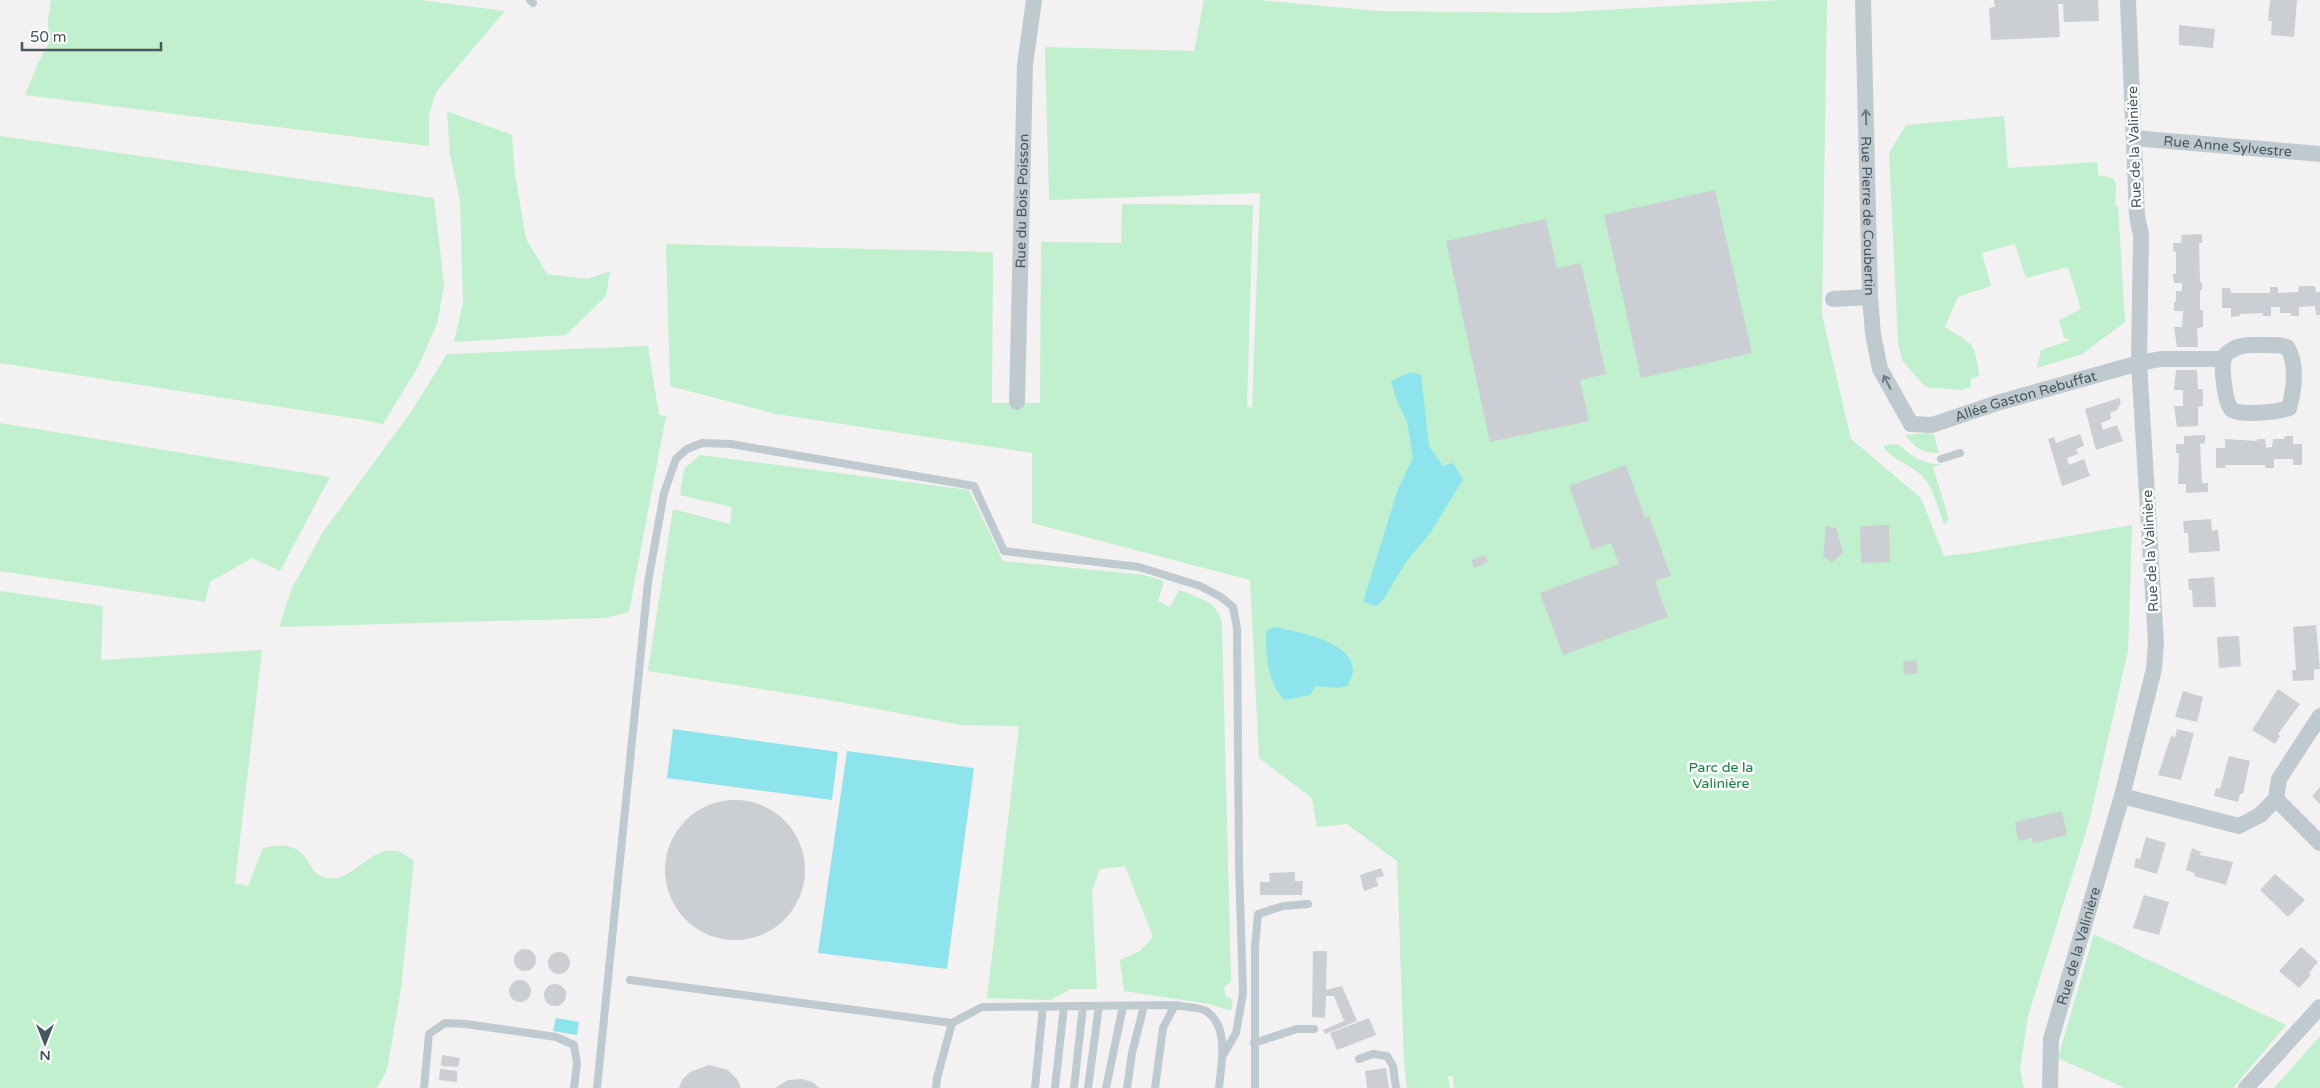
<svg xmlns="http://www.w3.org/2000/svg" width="2320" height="1088" viewBox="0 0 2320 1088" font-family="'Varela Round',sans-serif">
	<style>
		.green { fill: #c0f0cd }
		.water { fill: #8de4ed }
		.building { fill: #cbcfd3 }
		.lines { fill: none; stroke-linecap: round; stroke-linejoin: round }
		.lane { stroke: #bfcad0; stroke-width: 8 }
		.street { stroke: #bfcad0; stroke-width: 16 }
		.oneway { stroke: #6c7a81 }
		.labels { text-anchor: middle; stroke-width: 5; stroke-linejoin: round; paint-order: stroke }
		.street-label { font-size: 14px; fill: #48575f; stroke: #fff }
		.park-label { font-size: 14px; fill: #178240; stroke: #fff }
	</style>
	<rect width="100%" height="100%" fill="#f3f1f1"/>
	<!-- green -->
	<path class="green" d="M51,0H420L505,11L436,92L429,115V146L25,95L38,63L49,43L48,20Z
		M1204,0H1258L1379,11L1550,13L1780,0H1827L1822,315L1851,439L1921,498L1944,556L1971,553L2132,525L2128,651L2089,822L2028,1016L2020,1070L2024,1088H1454L1453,1077L1448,1076L1450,1088H1407L1404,1063L1397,861L1347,824L1317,827L1312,798L1259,758L1250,580L1032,523V453L776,414L670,386L666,244L993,252L992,403H1040L1041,242L1121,243L1122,204L1253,205L1247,407L1252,408L1260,193L1049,200L1045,47L1194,51Z
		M447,111L512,135L515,174L526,239L547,274L588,279L610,271L606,296L566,335L454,342L463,302L460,200L450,155Z
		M2004,116L2008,168L2097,162L2098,175L2113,178L2116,185L2115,205L2118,206L2125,322L2082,354L2037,368L2041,350L2071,340L2064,338L2059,320L2081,309L2068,267L2026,278L2015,244L1982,253L1991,286L1958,297L1945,327C1973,345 1975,341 1979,376L1970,379L1971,387L1960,390L1925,387L1902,360L1898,342L1889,153L1906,125Z
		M0,136L434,198L444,284L440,308L437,324L418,367L383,424L364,420L0,363Z
		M648,346L659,415L666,416L629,612L605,618L279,627L292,588L323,532L411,412L447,354Z
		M0,423L330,477L280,571L252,558L210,582L205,602L0,571Z
		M1928,433L1934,435L1939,453C1922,453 1916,448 1905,435Z
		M1898,444C1912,457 1922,464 1942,464L1933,467L1949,520L1944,525C1938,509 1933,484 1919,473C1907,464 1894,459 1884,449V445Z
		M700,455L969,490L1003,561L1144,575L1164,581L1158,601L1170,607L1179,590C1198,598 1221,602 1222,626L1231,981L1224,988L1226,997L1233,999L1231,1011L1210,1004L1124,991L1120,960L1140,951L1153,937L1125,866L1100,869L1092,891L1097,989H1070L1051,1000L987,998L1019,726L961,725L824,699L648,671L673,509L730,524L732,507L680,495L684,469Z
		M0,591L103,606L101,660L262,650L235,883L248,886L263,848C279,844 294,843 305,857C311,865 313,874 323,877C353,886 368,845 397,851C402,852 409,858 414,860L401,988L387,1070L377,1088H0Z
		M2094,934L2286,1025L2233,1088H2125L2058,1058Z
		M2320,1036V1088H2274Z"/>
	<!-- water -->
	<path class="water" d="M1411,372L1421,375L1429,446L1443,466L1453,463L1463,479L1431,532L1406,562L1384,599L1376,606L1363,602L1398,489L1413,458L1407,421L1397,402L1391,381Z
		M1274,627C1294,631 1354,641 1353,671C1353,675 1349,681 1348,686L1338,688L1316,686L1310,695L1284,700C1267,681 1266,656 1266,631Z
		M673,729L838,752L832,800L667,778Z
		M847,751L974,768L947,969L818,953Z
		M556,1018L579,1022L577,1035L553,1031Z"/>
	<!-- building -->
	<path class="building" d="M1994,0H2098L2099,21L2064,22L2063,4H2058L2060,37L1991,40L1989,8L1995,7Z
		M2270,0H2297L2294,37L2271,35L2272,21H2268Z
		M2179,25L2215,29L2213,48L2179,45Z
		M1715,190L1752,353L1641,378L1604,215Z
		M1546,219L1557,268L1581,263L1606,374L1580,380L1589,421L1490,442L1446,241Z
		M2202,234V243H2199L2200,282H2202V290H2200V310H2203V327L2197,328L2198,347H2177L2174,327H2182L2183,311H2174V302H2176V291H2182V283H2174L2173,274H2176V252L2173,251V243H2181L2182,235Z
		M2299,286H2315L2316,292H2320V315H2316L2315,306L2299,307V316H2291V313H2280V307H2271V316H2263V313L2240,314V316L2231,317V308H2222V288H2230L2231,293H2270V287H2278V293L2298,292Z
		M2176,370H2197L2198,389H2203V406L2198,407V426L2177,427L2174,406H2183V390H2174Z
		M2119,398L2121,403L2117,410L2110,413L2111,419L2101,423L2103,430L2117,425L2123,441L2096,450L2085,409Z
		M2080,434L2084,446L2076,449L2078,454L2067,458L2069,465L2084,459L2090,476L2062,486L2048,439L2054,437L2056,443Z
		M2205,435V443L2200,444L2202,483H2208V492L2186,493V484H2178L2179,453H2176V444H2184V436Z
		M2285,436H2293V444H2302V465H2293V459H2274V468H2265V465H2225V468H2216V448H2225V439L2257,441V439H2265L2266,448L2272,447L2273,439H2284Z
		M1626,465L1645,518L1649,516L1671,576L1655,581L1668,617L1563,655L1540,593L1619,564L1611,543L1592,550L1569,486Z
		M2211,519L2212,531L2218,530L2220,551L2189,553L2188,533H2184L2183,521Z
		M1889,525L1890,562L1861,563L1860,526Z
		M1826,526L1836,528L1843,553L1832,562L1823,557Z
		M1485,555L1488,562L1474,568L1471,560Z
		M2214,577L2216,607H2193L2192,590H2189L2188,579Z
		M2316,625L2320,669L2314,670V680L2293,681L2292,670H2296L2293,627Z
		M2239,636L2241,666L2219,668L2217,637Z
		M1916,660L1918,673L1904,675L1903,662Z
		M2278,689L2300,704L2278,734L2280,736L2275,744L2252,730Z
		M2183,691L2203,697L2197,722L2175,717Z
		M2177,729L2194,733L2181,780L2158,775L2171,736L2175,737Z
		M2229,756L2250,761L2243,794H2240L2238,802L2214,796L2216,788L2220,789Z
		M2320,787V804L2312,796Z
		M665 870a70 70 0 1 1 140 0a70 70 0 1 1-140 0Z
		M2062,811L2067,835L2033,843L2032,838L2018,841L2015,822Z
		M2146,837L2166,843L2157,874L2134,867L2136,858L2140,859Z
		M2192,848L2201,852L2200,855L2233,862L2226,885L2194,876L2195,873L2186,870Z
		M1381,868L1384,876L1376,878L1378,886L1364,891L1360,875Z
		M1295,872V881H1303L1302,895H1260V882H1270L1269,873Z
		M2275,874L2305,900L2288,917L2260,890Z
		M2144,895L2169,902L2159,935L2133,928Z
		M2301,947L2318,962L2309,973L2311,975L2299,988L2279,971Z
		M514 960a11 11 0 1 1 22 0a11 11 0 1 1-22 0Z
		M1313,951H1327L1326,990L1342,986L1357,1021L1325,1034L1323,1030L1344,1021L1334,996H1326L1325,1018L1312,1017Z
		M548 963a11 11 0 1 1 22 0a11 11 0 1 1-22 0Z
		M509 991a11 11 0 1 1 22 0a11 11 0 1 1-22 0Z
		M544 995a11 11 0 1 1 22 0a11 11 0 1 1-22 0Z
		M1369,1018L1376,1035L1337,1050L1330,1033Z
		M442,1055L460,1058L458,1067L441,1066Z
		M709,1065L728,1070L737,1079L741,1088H679L682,1080L690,1072Z
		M1386,1068L1389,1088H1367L1365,1071Z
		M440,1069L457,1071V1082L439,1080Z
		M802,1079L812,1082L820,1088H775L788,1080Z"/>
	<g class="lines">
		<!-- lane -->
		<path class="lane" d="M530,0L533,3
			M1941,459L1960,453
			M630,980L952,1023
			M1254,1043L1297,1029H1314
			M1359,1059L1373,1054L1387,1056L1393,1066L1396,1088
			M424,1088L429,1034L445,1023L466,1024L556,1037L574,1045L577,1063L574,1088
			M597,1088L648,582L664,493L676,459L687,449L702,443L731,444L974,486L1004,551L1139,567L1200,586L1221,597L1233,607L1237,628L1239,865L1243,993L1236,1033L1222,1057
			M936,1088L937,1078L952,1023L982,1007L1175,1005C1184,1007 1198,1007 1206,1011C1230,1026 1221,1065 1219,1088
			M1035,1088L1043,1006
			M1055,1088L1064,1006
			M1074,1088L1083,1006
			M1088,1088L1099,1006
			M1106,1088L1123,1006
			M1127,1088L1132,1053L1144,1006
			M1155,1088L1163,1028L1175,1005
			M1255,1088V947L1258,914L1283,906L1308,904"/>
		<!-- street -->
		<g class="street">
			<path id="s1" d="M1863,0L1870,297L1873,334L1880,369L1911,424L1932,425L1997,403L2139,363L2161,359H2224"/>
			<path id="s2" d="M2134,138L2320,154"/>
			<path d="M1833,299L1870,297"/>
			<path d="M2278,345L2287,347C2298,363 2294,391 2289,408C2278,412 2243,416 2232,410C2225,406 2221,366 2224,358C2225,355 2229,351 2232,350C2244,342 2264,346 2278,345Z"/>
			<path id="s3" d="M1017,402L1025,65L1034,0"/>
			<path d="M2122,796L2239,826L2260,815L2276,799L2320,843"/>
			<path d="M2276,799L2279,779L2320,716"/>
			<path id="s4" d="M2050,1088L2051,1039L2122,796L2154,669L2156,643L2139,363L2141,235L2137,216L2128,0"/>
			<path d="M2246,1088L2320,1007"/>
		</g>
	</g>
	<!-- one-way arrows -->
	<defs><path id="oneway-shaft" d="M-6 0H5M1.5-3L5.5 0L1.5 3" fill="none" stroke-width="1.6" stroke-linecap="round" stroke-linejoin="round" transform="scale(1.25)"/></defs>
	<g class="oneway">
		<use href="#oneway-shaft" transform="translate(1866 117) rotate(-92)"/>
		<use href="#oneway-shaft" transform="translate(1887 382) rotate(-117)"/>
	</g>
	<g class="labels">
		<!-- street labels -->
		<g class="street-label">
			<text dy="5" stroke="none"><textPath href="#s2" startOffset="94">Rue Anne Sylvestre</textPath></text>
			<text transform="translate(2134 147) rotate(-92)" y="5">Rue de la Valinière</text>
			<text dy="5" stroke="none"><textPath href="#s3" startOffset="201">Rue du Bois Poisson</textPath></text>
			<text dy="5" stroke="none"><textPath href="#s1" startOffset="216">Rue Pierre de Coubertin</textPath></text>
			<text dy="5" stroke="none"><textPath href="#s1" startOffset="552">Allée Gaston Rebuffat</textPath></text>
			<text transform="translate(2150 551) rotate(-93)" y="5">Rue de la Valinière</text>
			<text dy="5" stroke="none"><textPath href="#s4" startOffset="146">Rue de la Valinière</textPath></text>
		</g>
		<!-- park labels -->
		<g class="park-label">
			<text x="1721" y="772">Parc de la<tspan x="1721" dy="16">Valinière</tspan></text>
		</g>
	</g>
	<!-- north arrow -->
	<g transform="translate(45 1043) rotate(180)" stroke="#ffffff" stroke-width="4" paint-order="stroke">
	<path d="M0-4L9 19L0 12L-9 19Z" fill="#48575f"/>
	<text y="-8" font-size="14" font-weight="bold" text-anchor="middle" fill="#48575f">N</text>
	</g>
	<!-- scale -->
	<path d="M22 42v8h139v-8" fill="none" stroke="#48575f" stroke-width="2.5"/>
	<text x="30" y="42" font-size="15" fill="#48575f" stroke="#ffffff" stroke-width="4" paint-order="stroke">50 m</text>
</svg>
